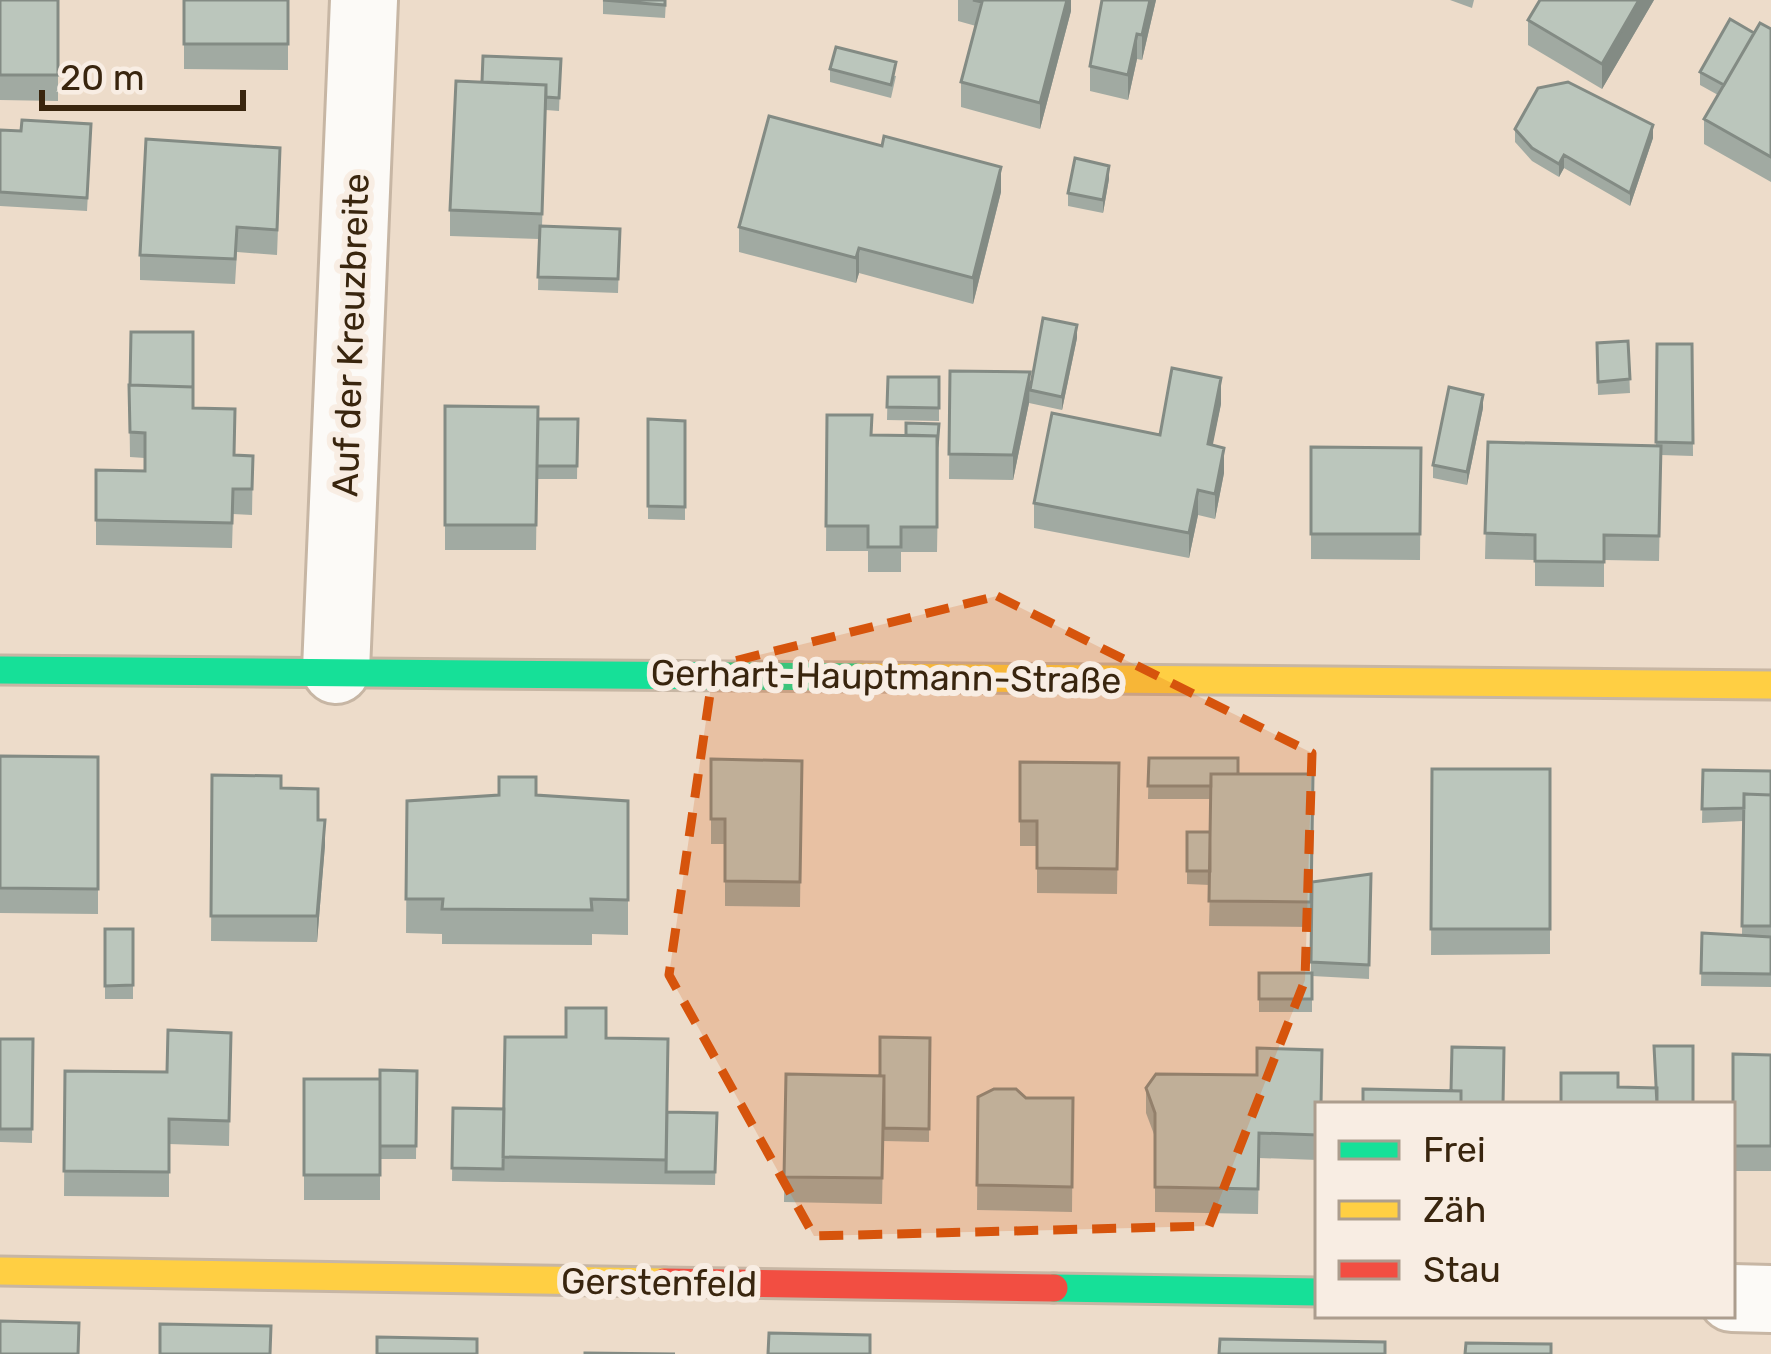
<svg xmlns="http://www.w3.org/2000/svg" width="1771" height="1354" viewBox="0 0 1771 1354" font-family="Rubik,sans-serif">
	<style>
		.lines { fill: none; stroke-linecap: round; stroke-linejoin: round }
		.street-casing { stroke: #c7b6a4; stroke-width: 72 }
		.fast-casing { stroke: #c7b6a4; stroke-width: 33 }
		.slow-casing { stroke: #c7b6a4; stroke-width: 33 }
		.jam-casing { stroke: #c7b6a4; stroke-width: 33 }
		.street { stroke: #fcfaf7; stroke-width: 66 }
		.fast { stroke: #16e098; stroke-width: 27 }
		.slow { stroke: #ffcf43; stroke-width: 27 }
		.jam { stroke: #f24e42; stroke-width: 27 }
		.wall { fill: #a1aaa2 }
		.shaded-wall { fill: #838b84 }
		.building { fill: #bbc6bc; stroke: #838b84; stroke-width: 3 }
		.marked { fill: #d6540c; fill-opacity: 0.2; stroke: #d6540c; stroke-width: 9; stroke-dasharray: 24 15; stroke-linejoin: round }
		.labels { text-anchor: middle; stroke-width: 12; stroke-linejoin: round; paint-order: stroke }
		.street-label { font-size: 36px; fill: #39250e; stroke: #f8ede3 }
	</style>
	<rect width="100%" height="100%" fill="#eddcca"/>
	<g class="lines">
		<defs>
			<path id="street" d="M336,670L364,0
				M1732,1298L1771,1299"/>
			<path id="fast" d="M0,670L860,677
				M1054,1288L1318,1292"/>
			<path id="slow" d="M860,677L1771,685
				M0,1271L664,1282"/>
			<path id="jam" d="M664,1282L1054,1288"/>
		</defs>
		<!-- street casing -->
		<use href="#street" class="street-casing"/>
		<!-- fast casing -->
		<use href="#fast" class="fast-casing"/>
		<!-- slow casing -->
		<use href="#slow" class="slow-casing"/>
		<!-- jam casing -->
		<use href="#jam" class="jam-casing"/>
		<!-- street -->
		<use href="#street" class="street"/>
		<!-- fast -->
		<use href="#fast" class="fast"/>
		<!-- slow -->
		<use href="#slow" class="slow"/>
		<!-- jam -->
		<use href="#jam" class="jam"/>
	</g>
	<!-- wall -->
	<path class="wall" d="M0,0H58V101L0,100Z
		M184,0H288V70L184,69Z
		M603,0H666L665,18L603,14Z
		M958,0H1071V11L1040,129L961,107V82L976,26L958,21Z
		M1102,0H1156L1142,60L1137,59L1128,100L1090,91V66Z
		M1450,0H1474L1472,8Z
		M1654,0L1602,89L1528,45V20Z
		M1771,29V182L1704,144V119L1718,95L1700,85V72L1754,33Z
		M561,59L559,111L546,110L542,226L620,229L618,293L538,290L539,239L450,236V210L482,82Z
		M830,69L896,76L891,98L830,82Z
		M1515,129L1653,138L1630,206L1564,168L1559,177L1532,161L1515,142Z
		M0,130L91,137L87,211L0,206Z
		M280,174L277,255L237,252L235,284L140,280V255Z
		M1109,179L1103,213L1068,206V193Z
		M1001,192L973,304L859,273L856,283L739,252V227Z
		M1077,338L1062,410L1029,403L1013,480L949,479L950,371L1030,382Z
		M1628,341L1630,393L1598,395L1597,343Z
		M1657,344H1692L1693,456L1661,455L1659,561L1604,560V587L1535,586V560L1485,559L1488,442L1656,446Z
		M888,377H939V421L887,420Z
		M129,385L193,408L234,455L253,456L252,515L233,514L232,548L96,545V470L145,471V458L130,457Z
		M1221,404L1212,445L1224,473L1215,519L1198,515L1189,558L1034,528V503Z
		M445,406L538,419H578L577,479H537L536,550H445Z
		M1483,408L1467,485L1433,478V465Z
		M827,415L872,435L939,437L937,552H901V572H868V551H826Z
		M648,419L685,421V520L648,519Z
		M1311,447L1421,448L1420,560L1311,559Z
		M0,756L98,757V914L0,913Z
		M1149,758L1238,774L1312,882L1371,874L1369,979L1312,976V1012H1259V973H1311V927L1209,926L1210,885L1187,884V832H1210L1211,799H1148Z
		M711,759L802,761L800,907L725,906V844H711Z
		M1020,762L1119,763L1117,894L1037,893V846H1020Z
		M1432,769H1550V954L1431,955Z
		M1703,770L1771,771V987L1701,986L1702,933L1742,935L1743,821L1702,823Z
		M212,775L281,788L318,820L325,845L317,942L211,941Z
		M536,795L628,801V935L592,934V945L442,944V934L406,933L407,801Z
		M105,929H133V999H105Z
		M231,1033L229,1146L169,1144V1197L64,1196L65,1071L167,1072Z
		M606,1038L667,1112L717,1113L715,1185L503,1182V1178V1182L452,1181L453,1108L504,1109Z
		M930,1038L929,1142L884,1141V1109L882,1204L784,1202L786,1074L880,1076Z
		M0,1039H33L32,1143L0,1142Z
		M1733,1054L1771,1055V1171H1733Z
		M417,1071L416,1159H380V1090V1200H304V1079H380Z
		M1146,1088L1318,1105V1160L1259,1158L1258,1214L1155,1212V1137L1146,1113Z
		M978,1097L1073,1098L1072,1212L977,1210Z"/>
	<!-- shaded-wall -->
	<path class="shaded-wall" d="M1067,0H1071V11L1040,129V103Z
		M1150,0H1156L1142,60V35Z
		M1639,0H1654L1602,89V64Z
		M1137,34V59L1128,100V75Z
		M1653,125V138L1630,206V193Z
		M1564,155V168L1559,177V164Z
		M1109,166V179L1103,213V200Z
		M1001,167V192L973,304V278Z
		M859,248V273L856,283V258Z
		M1077,325V338L1062,410V397Z
		M1030,372L1029,403L1013,480V455Z
		M1221,378V404L1208,469V444Z
		M1483,395V408L1467,485V472Z
		M1224,448V473L1215,519V494Z
		M1198,490V515L1189,558V533Z
		M325,820V845L317,942V916Z"/>
	<!-- building -->
	<path class="building" d="M0,0H58V75H0Z
		M184,0H288V44H184Z
		M603,0H665V5Z
		M973,0H1067L1040,103L961,82L982,2Z
		M1102,0H1150L1142,35L1137,34L1128,75L1090,66Z
		M1540,0H1639L1602,64L1528,20Z
		M1730,19L1754,33L1724,85L1700,72Z
		M1760,23L1771,29V157L1704,119Z
		M836,47L896,62L891,85L830,69Z
		M483,56L561,59L559,98L546,97V85L482,82Z
		M456,81L546,85L542,214L450,210Z
		M1568,82L1653,125L1630,193L1564,155L1559,164L1532,148L1515,129L1538,88Z
		M769,116L882,146L884,136L1001,167L973,278L859,248L856,258L739,227Z
		M22,120L91,124L87,198L0,192V130L21,131Z
		M146,139L280,148L277,230L237,227L235,259L140,255Z
		M1075,158L1109,166L1103,200L1068,193Z
		M540,226L620,229L618,279L538,277Z
		M1043,318L1077,325L1062,397L1030,390Z
		M131,332H193V393V387L130,385Z
		M1628,341L1630,379L1598,382L1597,343Z
		M1657,344H1692L1693,443L1656,442Z
		M1172,368L1221,378L1208,444L1224,448L1215,494L1198,490L1189,533L1034,503L1052,413L1160,435Z
		M950,371L1030,372L1013,455L949,454Z
		M888,377H939V408L887,407Z
		M129,385L193,387V408L235,409L234,455L253,456L252,489H233L232,523L96,520V470L145,471V433L130,432Z
		M1449,387L1483,395L1467,472L1433,465Z
		M445,406L538,407L536,525H445Z
		M827,415H872L871,435L937,436V527H901V547H868V526H826Z
		M538,419H578L577,466H537Z
		M648,419L685,421V507L648,506Z
		M906,423L939,424L937,448V436L906,435Z
		M1488,442L1661,446L1659,536L1604,535V562L1535,561V535L1485,533Z
		M1311,447L1421,448L1420,534H1311Z
		M0,756L98,757V889L0,888Z
		M1149,758H1238V774H1211V786H1148Z
		M711,759L802,761L800,882L725,881V819H711Z
		M1020,762L1119,763L1117,869L1037,868V821H1020Z
		M1432,769H1550V929H1431Z
		M1703,770L1771,771V795L1744,794V808L1702,809Z
		M1211,774H1313L1311,902L1209,901Z
		M212,775L281,776V788L318,789V820H325L317,916H211Z
		M499,777H536V795L628,801V900L591,899L592,910L442,909L443,899H406L407,801L499,795Z
		M1744,794L1771,795V926H1742Z
		M1187,832H1210V871H1187Z
		M1371,874L1369,965L1311,962L1312,882Z
		M105,929H133V985L105,986Z
		M1702,933L1771,937V974L1701,973Z
		M1259,973H1312V999H1259Z
		M566,1008H606V1038L668,1039L666,1160L503,1157L505,1037H566Z
		M168,1030L231,1033L229,1121L169,1119V1172L64,1171L65,1071L167,1072Z
		M880,1037L930,1038L929,1129L884,1128V1076H880Z
		M0,1039H33L32,1129H0Z
		M1654,1046H1693V1105H1657Z
		M1452,1047L1504,1048L1503,1105H1461V1091H1451Z
		M1257,1048L1322,1050L1321,1105H1318V1135L1259,1133L1258,1189L1155,1187V1113L1146,1088L1156,1074L1257,1075Z
		M1733,1054L1771,1055V1146H1733Z
		M380,1070L417,1071L416,1146H380Z
		M1561,1073H1618V1087L1657,1088V1105H1561Z
		M786,1074L884,1076L882,1178L784,1177Z
		M304,1079H380V1175H304Z
		M994,1089H1016L1026,1098H1073L1072,1187L977,1185L978,1097Z
		M1363,1089L1461,1091V1105H1363Z
		M453,1108L504,1109L503,1169L452,1168Z
		M667,1112L717,1113L715,1172H666Z
		M0,1321L79,1323L78,1354H0Z
		M160,1324L271,1326L270,1354H160Z
		M769,1333L870,1335V1354H768Z
		M377,1337L477,1339V1354H377Z
		M1220,1339L1385,1342V1354H1219Z
		M1466,1343L1551,1344V1354H1465Z
		M585,1353L675,1354H585Z"/>
	<!-- marked area -->
	<path class="marked" d="M997,596L1312,753L1305,980L1209,1226L814,1236L669,975L714,666Z"/>
	<g class="labels">
		<!-- street labels -->
		<g class="street-label">
			<text transform="translate(350 335) rotate(-88)" y="13">Auf der Kreuzbreite</text>
			<text transform="translate(886 676) rotate(1)" y="13">Gerhart-Hauptmann-Straße</text>
			<text transform="translate(659 1282) rotate(1)" y="13">Gerstenfeld</text>
		</g>
	</g>
	<!-- legend -->
	<rect x="1315" y="1102" width="420" height="216" fill="#f8ede3" stroke="#ac9d8e" stroke-width="3"/>
	<rect x="1339" y="1141" width="60" height="18" fill="#16e098" stroke="#ac9d8e" stroke-width="3"/>
	<text x="1423" y="1162" font-size="36" fill="#39250e">Frei</text>
	<rect x="1339" y="1201" width="60" height="18" fill="#ffcf43" stroke="#ac9d8e" stroke-width="3"/>
	<text x="1423" y="1222" font-size="36" fill="#39250e">Zäh</text>
	<rect x="1339" y="1261" width="60" height="18" fill="#f24e42" stroke="#ac9d8e" stroke-width="3"/>
	<text x="1423" y="1282" font-size="36" fill="#39250e">Stau</text>
	<!-- scale -->
	<path d="M42 90v18h201v-18" fill="none" stroke="#39250e" stroke-width="6"/>
	<text x="60" y="90" font-size="36" fill="#39250e" stroke="#f8ede3" stroke-width="9" paint-order="stroke">20 m</text>
</svg>
